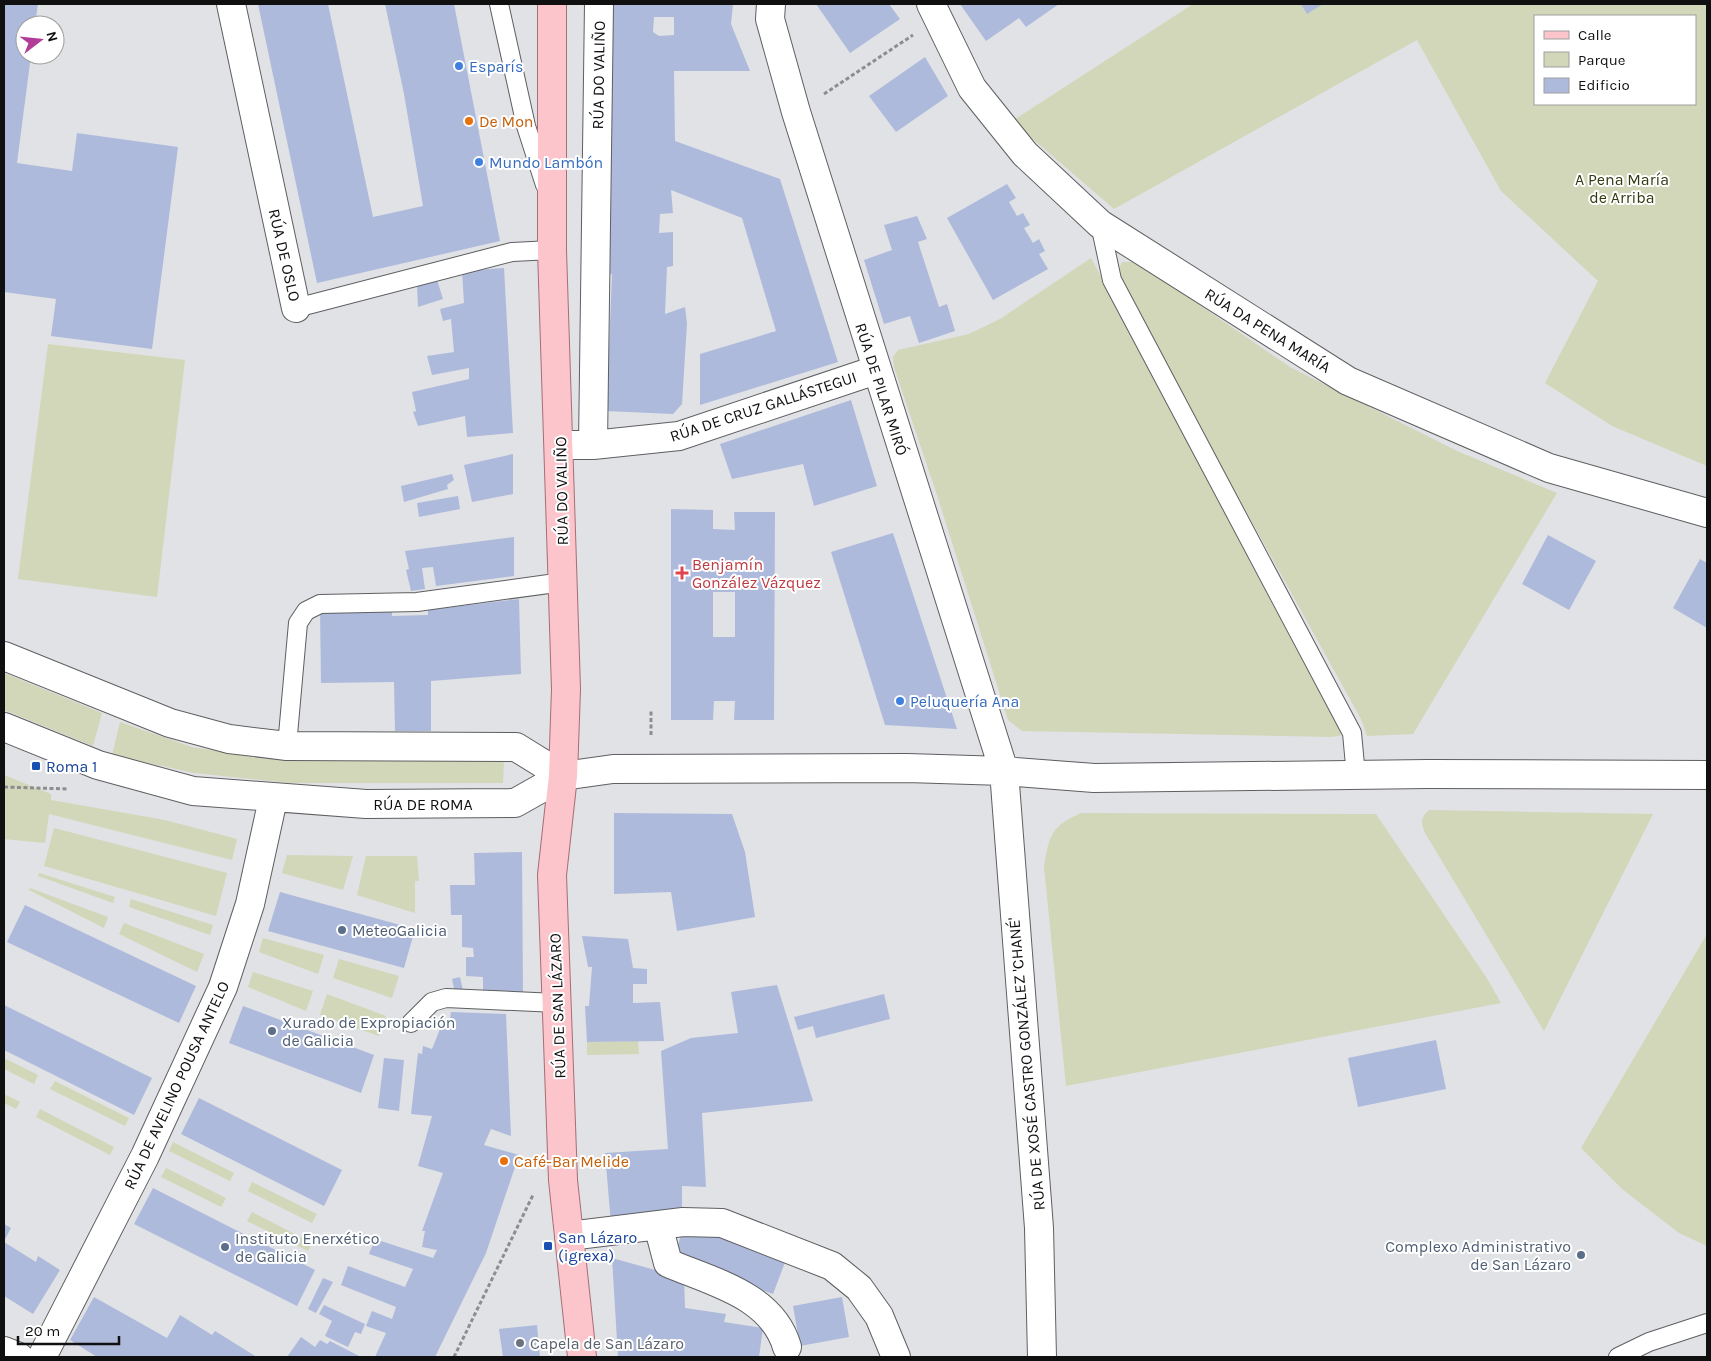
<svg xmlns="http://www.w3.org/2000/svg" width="1711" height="1361" viewBox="0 0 1711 1361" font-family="Karla,sans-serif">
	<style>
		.green { fill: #d1d7b8; fill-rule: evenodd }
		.building { fill: #aebadc; fill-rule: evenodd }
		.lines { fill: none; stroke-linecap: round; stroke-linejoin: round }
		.lane-casing { stroke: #5e5f61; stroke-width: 20 }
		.street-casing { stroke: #5e5f61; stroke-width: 30 }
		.primary-casing { stroke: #a76d73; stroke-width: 30 }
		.path { stroke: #8c8d8f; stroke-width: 3; stroke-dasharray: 4 2.5; stroke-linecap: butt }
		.lane { stroke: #fff; stroke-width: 18 }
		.street { stroke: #fff; stroke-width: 28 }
		.primary { stroke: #fbc5cb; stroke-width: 28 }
		.shop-dot { fill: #3f7fe0; stroke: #fff; stroke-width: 2 }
		.food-dot { fill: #e8710a; stroke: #fff; stroke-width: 2 }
		.health-dot { fill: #e0444e; stroke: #fff; stroke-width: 2 }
		.transit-dot { fill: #1a4fb4; stroke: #fff; stroke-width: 2 }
		.service-dot { fill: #5c6f8a; stroke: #fff; stroke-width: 2 }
		.worship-dot { fill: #6b7280; stroke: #fff; stroke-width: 2 }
		.labels { text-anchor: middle; stroke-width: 4; stroke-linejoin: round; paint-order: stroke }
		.shop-label { font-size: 16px; fill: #366cbe; stroke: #fff; text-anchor: start }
		.street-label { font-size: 16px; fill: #101011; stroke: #fff }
		.food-label { font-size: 16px; fill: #c56008; stroke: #fff; text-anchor: start }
		.park-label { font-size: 16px; fill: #343a0f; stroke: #fff }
		.health-label { font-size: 16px; fill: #be3a42; stroke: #fff; text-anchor: start }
		.transit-label { font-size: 16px; fill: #164399; stroke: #fff; text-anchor: start }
		.service-label { font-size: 16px; fill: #4e5e75; stroke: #fff; text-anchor: start }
		.worship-label { font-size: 16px; fill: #5b616d; stroke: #fff; text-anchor: start }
	</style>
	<rect width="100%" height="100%" fill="#e1e2e5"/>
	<!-- green -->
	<path class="green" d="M1193,4H1707V466L1612,426L1545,383L1598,281L1501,191L1417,40L1114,209L1012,121ZM1535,16H1695V104H1535Z
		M1091,258L1343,726L1340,736L1330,737L1022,731L1008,720L937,495L894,367L893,357L898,350L969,334L1000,319Z
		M1122,262H1133L1160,278L1290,367L1457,451L1557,493L1413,734L1367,736L1361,719L1128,298L1118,272Z
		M48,344L185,360L157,597L18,579Z
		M4,673L102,713L93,746L4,710Z
		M120,722L192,747L264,759L504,761L503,783H289L194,773L112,755Z
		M4,775L51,794V800L165,820L237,839L232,860L49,814L45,843L4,839Z
		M1429,810L1653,814L1544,1031L1425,833C1421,823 1420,818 1429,810Z
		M1081,813L1376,814L1488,980L1501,1003L1066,1086L1044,867C1049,836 1051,826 1081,813Z
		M54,828L227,873L216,916L44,866Z
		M287,855L353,856L343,890L282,873Z
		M366,856H417L419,881H415V913L357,895Z
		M39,873L115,897L113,903L38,876Z
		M30,888L108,917L104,928L29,890Z
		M131,899L213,925L210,935L129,907Z
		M124,923L204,954L197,972L119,934Z
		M1707,934V1246L1679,1233L1622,1189L1581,1148Z
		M263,938L324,955L318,974L259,952Z
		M339,959L399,976L392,998L333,978Z
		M253,972L313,991L306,1011L248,987Z
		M327,994L386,1016L379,1036L320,1015Z
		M638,1041L639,1054L587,1055V1042Z
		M4,1058L38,1075L34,1084L4,1069Z
		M55,1081L129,1118L125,1126L50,1089Z
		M4,1094L20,1102L16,1109L4,1103Z
		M40,1109L114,1147L110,1155L36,1117Z
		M173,1142L234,1173L230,1181L169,1151Z
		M166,1168L226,1198L221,1207L161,1177Z
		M252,1182L317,1214L312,1223L248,1191Z
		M252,1212L312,1243L308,1251L247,1221Z"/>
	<!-- building -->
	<path class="building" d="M4,4H38L35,25H25V55H31L17,163L72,171L77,133L178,147L152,349L51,336L56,299L4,292Z
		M258,4H328L373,217L423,206L404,94L385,4H454L500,241L317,283Z
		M610,4H733L731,24L750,71H674L675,141L780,179L838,362L700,405V354L776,331L742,218L671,190L673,213L660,214L659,233L673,232V266L667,267L665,314L685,307L687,323L682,404L673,414L605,411V373H608L612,274L607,275ZM654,17H674V35L659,36L653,32Z
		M816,4H889L900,19L850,53Z
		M960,4H1059L1026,27L1019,18L986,41Z
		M1301,4H1323L1307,14Z
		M925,57L948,96L896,132L869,96Z
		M1007,184L1016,198L1009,202L1017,216L1023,213L1030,225L1024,228L1033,243L1039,239L1045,251L1039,254L1048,269L993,300L947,218Z
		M917,216L927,239L918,242L939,307L947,304L955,331L919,343L910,316L884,324L864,260L892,250L884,225Z
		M504,268L513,433L467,437L465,416L418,426L413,412L416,411L412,392L469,379V368L432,375L427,356L454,352L451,319L443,321L440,309L464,303L462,271Z
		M437,280L443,299L418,307L417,286Z
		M851,400L877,486L814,506L803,464L732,479L720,444Z
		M513,454V494L472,502L464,465Z
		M452,474L454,480L447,485L448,489L404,502L401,486Z
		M458,496L460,509L419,517L417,503Z
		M671,509L713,510V529L735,530L734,512H775L774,720H734L735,701H714L713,720H671ZM713,592H735V637H713Z
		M893,533L957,729L885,725L831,552Z
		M1548,535L1596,561L1569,610L1522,584Z
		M514,537V576L436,586L433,567L422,568L425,589L411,591L406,570L409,569L405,551Z
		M1700,559L1707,563V628L1673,608Z
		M519,599L521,674L431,681V731H395L394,682L321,683L320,608L392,607V616L428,615V610Z
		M614,813L732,814L745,852L755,917L677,931L671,892L614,894Z
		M522,852L523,994H483V977L466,976V957H474L473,948L462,947V915H451L450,885H475L474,853Z
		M280,892L415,929L404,968L268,931Z
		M25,905L196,986L179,1023L7,942Z
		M582,936L628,939L633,968L647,969V984H633V1003L660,1002L664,1041L587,1042L585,1006H589L592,967H588Z
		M460,977L463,991L455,993L452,979Z
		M777,985L813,1101L702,1113L706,1187L682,1186V1220L611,1224L605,1153L668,1149L661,1051L691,1038L738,1033L731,992Z
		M884,994L890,1019L816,1038L813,1026L798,1030L794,1017Z
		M4,1005L152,1078L134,1115L4,1050Z
		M243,1006L374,1055L361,1093L229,1043Z
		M451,1012L506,1014L511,1136L491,1129L484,1145L519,1155L486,1253L435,1357H375L386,1333L366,1326L372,1311L392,1319L396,1307L341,1285L348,1266L405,1287L413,1269L369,1254L375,1239L433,1258L437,1250L422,1247L425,1231H422L443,1173L418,1166L432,1116L411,1114L418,1053L422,1054L423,1046L432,1049L442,1024L449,1026Z
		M1436,1040L1446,1089L1358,1107L1348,1058Z
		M384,1058L404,1060L399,1111L378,1108Z
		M199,1098L342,1170L324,1206L181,1134Z
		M153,1188L315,1270L297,1306L134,1224Z
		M4,1224L11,1228L4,1241Z
		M683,1228L707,1230L787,1257L773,1294L674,1259Z
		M4,1242L36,1262L38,1256L60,1270L33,1314L4,1296Z
		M612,1258L684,1278L685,1308L726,1314L724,1322L763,1328L759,1357H618Z
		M323,1278L333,1282L316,1313L308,1309Z
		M94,1297L167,1338L180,1315L212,1335L215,1331L257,1357H97L70,1340Z
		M842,1297L849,1337L800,1346L793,1306Z
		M324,1305L365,1324L361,1334L355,1332L348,1347L325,1336L332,1321L319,1314Z
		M537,1325L540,1357H503L499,1329Z
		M301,1337L315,1347L320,1340L327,1344L330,1341L361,1357H287Z"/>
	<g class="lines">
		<defs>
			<path id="lane" d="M499,4L526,126L545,185
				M1100,224L1112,280L1352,733L1356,776
				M296,308L512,252L552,250
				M287,746L298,623L306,611L320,604L417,602L563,582
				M411,1023L432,1002L446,998L557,1003
				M1618,1357L1649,1342L1707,1323"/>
			<path id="street" d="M231,4L296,308
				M771,4L770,19L796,112L1004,771L1039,1228L1042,1357
				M931,4L972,88L1025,154L1100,224L1348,381L1549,468L1707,513
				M560,445H593L679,436L876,370
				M593,445L599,4
				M4,656L170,723L229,739L287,746L516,747L563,776
				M4,727L98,765L193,791L366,804L515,803L563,776L613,769L907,768L1004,771L1094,778L1428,774L1707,775
				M658,1225L668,1263C712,1282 772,1295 787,1347
				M569,1236L683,1222L722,1223L832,1266L859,1288L879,1316L896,1357
				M4,1351L19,1357
				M42,1357L145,1156L223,987L250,904L273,799"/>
			<path id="primary" d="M552,4V250L566,689L563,776L552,875L563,1180L582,1357"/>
		</defs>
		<!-- lane casing -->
		<use href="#lane" class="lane-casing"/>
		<!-- street casing -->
		<use href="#street" class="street-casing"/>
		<!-- primary casing -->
		<use href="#primary" class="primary-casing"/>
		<!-- path -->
		<path class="path" d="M824,94L913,35
			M651,735V709
			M4,787L68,789
			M454,1357L533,1195"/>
		<!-- lane -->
		<use href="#lane" class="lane"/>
		<!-- street -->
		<use href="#street" class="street"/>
		<!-- primary -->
		<use href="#primary" class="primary"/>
	</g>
	<!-- markers -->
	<g class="shop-dot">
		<circle cx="459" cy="66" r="5"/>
		<circle cx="479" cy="162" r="5"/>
		<circle cx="900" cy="701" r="5"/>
	</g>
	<g class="food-dot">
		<circle cx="469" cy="121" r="5"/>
		<circle cx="504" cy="1161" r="5"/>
	</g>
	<path class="health-dot" d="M679.5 565.5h5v5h5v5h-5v5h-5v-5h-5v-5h5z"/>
	<g class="transit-dot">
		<rect x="31" y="761" width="10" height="10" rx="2.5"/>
		<rect x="543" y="1241" width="10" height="10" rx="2.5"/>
	</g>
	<g class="service-dot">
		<circle cx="342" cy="930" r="5"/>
		<circle cx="272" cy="1031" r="5"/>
		<circle cx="225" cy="1247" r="5"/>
		<circle cx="1581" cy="1255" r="5"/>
	</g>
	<circle class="worship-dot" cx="520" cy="1343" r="5"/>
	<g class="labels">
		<!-- shop labels -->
		<g class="shop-label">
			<text x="469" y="72">Esparís</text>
			<text x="489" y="168">Mundo Lambón</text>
			<text x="910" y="707">Peluquería Ana</text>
		</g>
		<!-- street labels -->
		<g class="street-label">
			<text transform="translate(598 75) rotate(-89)" y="6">RÚA DO VALIÑO</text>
			<text transform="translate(285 255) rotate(77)" y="6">RÚA DE OSLO</text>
			<text transform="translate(1268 330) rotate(32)" y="6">RÚA DA PENA MARÍA</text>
			<text transform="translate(882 389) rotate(72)" y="6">RÚA DE PILAR MIRÓ</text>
			<text transform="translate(763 406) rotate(-18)" y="6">RÚA DE CRUZ GALLÁSTEGUI</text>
			<text transform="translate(561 491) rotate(-91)" y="6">RÚA DO VALIÑO</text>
			<text x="423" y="810">RÚA DE ROMA</text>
			<text transform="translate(557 1006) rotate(-92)" y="6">RÚA DE SAN LÁZARO</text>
			<text transform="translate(1026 1064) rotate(-95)" y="6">RÚA DE XOSÉ CASTRO GONZÁLEZ 'CHANÉ'</text>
			<text transform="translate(176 1085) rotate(-65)" y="6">RÚA DE AVELINO POUSA ANTELO</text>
		</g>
		<!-- food labels -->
		<g class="food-label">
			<text x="479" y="127">De Mon</text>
			<text x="514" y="1167">Café-Bar Melide</text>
		</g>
		<!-- park labels -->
		<g class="park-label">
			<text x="1622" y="185">A Pena María<tspan x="1622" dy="18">de Arriba</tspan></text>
		</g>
		<!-- health labels -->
		<g class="health-label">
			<text x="692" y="570">Benjamín<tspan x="692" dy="18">González Vázquez</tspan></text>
		</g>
		<!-- transit labels -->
		<g class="transit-label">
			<text x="46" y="772">Roma 1</text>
			<text x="558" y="1243">San Lázaro<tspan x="558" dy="18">(igrexa)</tspan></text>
		</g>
		<!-- service labels -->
		<g class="service-label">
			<text x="352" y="936">MeteoGalicia</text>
			<text x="282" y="1028">Xurado de Expropiación<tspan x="282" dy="18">de Galicia</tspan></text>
			<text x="235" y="1244">Instituto Enerxético<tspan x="235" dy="18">de Galicia</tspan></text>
			<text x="1571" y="1252" text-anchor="end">Complexo Administrativo<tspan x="1571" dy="18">de San Lázaro</tspan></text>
		</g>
		<!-- worship labels -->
		<g class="worship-label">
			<text x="530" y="1349">Capela de San Lázaro</text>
		</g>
	</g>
	<!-- border -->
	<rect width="1711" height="1361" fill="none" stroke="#101011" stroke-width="10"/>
	<!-- legend -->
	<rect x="1534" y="15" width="162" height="90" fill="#ffffff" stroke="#9f9fa0"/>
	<rect x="1544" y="31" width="25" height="8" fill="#fbc5cb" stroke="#9f9fa0"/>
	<text x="1578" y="40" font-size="15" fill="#101011">Calle</text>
	<rect x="1544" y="52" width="25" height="15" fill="#d1d7b8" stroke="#9f9fa0"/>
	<text x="1578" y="65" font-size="15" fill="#101011">Parque</text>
	<rect x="1544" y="78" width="25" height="15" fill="#aebadc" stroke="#9f9fa0"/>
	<text x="1578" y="90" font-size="15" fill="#101011">Edificio</text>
	<!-- north arrow -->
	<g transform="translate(40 40) rotate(74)"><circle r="24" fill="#ffffff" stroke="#9f9fa0"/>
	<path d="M0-4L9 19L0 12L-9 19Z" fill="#b13d96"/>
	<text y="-8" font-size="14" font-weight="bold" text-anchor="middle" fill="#101011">N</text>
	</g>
	<!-- scale -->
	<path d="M18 1336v8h101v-8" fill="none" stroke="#101011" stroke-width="2.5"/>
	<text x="25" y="1336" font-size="15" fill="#101011" stroke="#ffffff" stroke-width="4" paint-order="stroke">20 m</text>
</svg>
